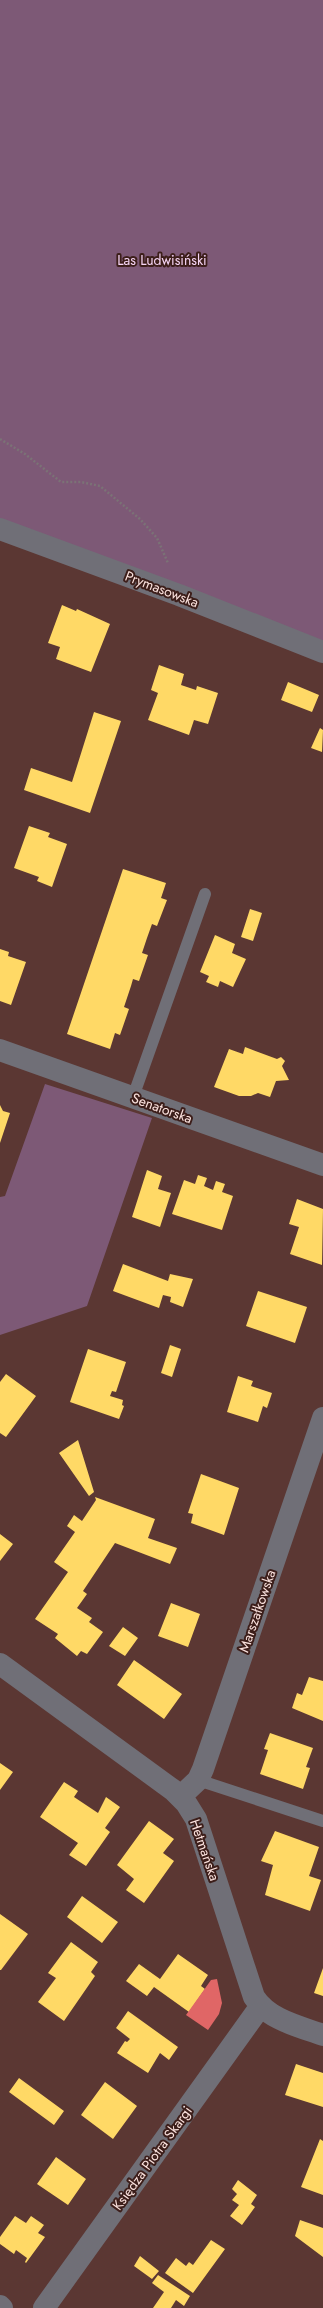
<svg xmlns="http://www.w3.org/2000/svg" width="323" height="2308" viewBox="0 0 323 2308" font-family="Jost,sans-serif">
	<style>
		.green { fill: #7d5976 }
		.homes { fill: #ffd966 }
		.shops { fill: #e06666 }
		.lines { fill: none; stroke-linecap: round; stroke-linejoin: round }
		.path { stroke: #7b7276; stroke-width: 2.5; stroke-dasharray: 2 2; stroke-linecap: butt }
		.service { stroke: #706f77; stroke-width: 12 }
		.minor { stroke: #706f77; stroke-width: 22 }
		.labels { text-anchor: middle; stroke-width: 4; stroke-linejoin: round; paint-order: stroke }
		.park-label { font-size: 14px; fill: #f6d5f5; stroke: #3c1e1a }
		.street-label { font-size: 14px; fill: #fce3df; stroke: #3c1e1a }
	</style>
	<rect width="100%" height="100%" fill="#5b3733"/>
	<!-- green -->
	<path class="green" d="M0,0H323V644L0,520Z
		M45,1084L152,1118L87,1306L0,1335V1197L5,1196Z"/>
	<!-- homes -->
	<path class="homes" d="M62,605L76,611L77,609L110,624L91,672L56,659L60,647L48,643Z
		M159,665L184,674L181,685L196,690L197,686L218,693L208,724L194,720L189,735L148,720L158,693L151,690Z
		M288,682L319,695L312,712L281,700Z
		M94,712L121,721L90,813L24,790L31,768L72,782Z
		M320,728L323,730L322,752L311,748Z
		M29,826L50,833L48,837L67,844L52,887L37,881L39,877L14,868Z
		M123,869L166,883L161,898L167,900L157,926L152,924L147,938L142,953L148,955L139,981L133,979L131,986L124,1007L129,1009L120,1035L115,1033L110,1049L67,1034Z
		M250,909L262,913L253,941L241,937Z
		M215,935L235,944L232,953L246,959L233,987L220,981L218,987L206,982L209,976L200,972Z
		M0,949L9,952L8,956L26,962L11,1005L0,1001Z
		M245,1047L277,1059L281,1057L285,1061L282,1066L289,1080L276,1081L270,1097L258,1093L251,1096H239L214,1087L229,1049L243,1054Z
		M0,1105L3,1111L10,1113L0,1143Z
		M147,1170L162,1176L158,1189L171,1193L160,1227L132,1217Z
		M198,1175L207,1178L204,1186L213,1190L216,1181L225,1184L222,1192L233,1196L222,1230L172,1214L184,1180L195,1184Z
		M297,1199L323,1209L322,1265L290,1254L299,1227L289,1224Z
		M123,1264L168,1281L170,1274L193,1279L183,1307L170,1302L171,1297L163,1295L159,1308L113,1291Z
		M258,1291L307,1307L295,1343L246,1326Z
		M170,1345L181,1349L172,1377L161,1373Z
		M88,1349L126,1362L116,1392L112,1391L110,1396L123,1400L122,1405L124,1406L119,1419L70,1402Z
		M6,1374L36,1396L6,1437L0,1433V1382Z
		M238,1376L253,1381L251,1386L272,1393L267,1408L263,1406L258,1422L227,1412Z
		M78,1440L94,1492L89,1496L59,1453Z
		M201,1474L239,1488L224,1535L191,1523L193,1514L188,1513Z
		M95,1497L155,1519L148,1538L177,1548L170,1564L115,1543L83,1591L87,1594L77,1608L92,1618L89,1622L103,1632L87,1654L81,1651L77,1656L55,1638L58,1634L35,1619L68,1572L54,1562L75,1532L67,1526L74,1515L82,1521L96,1500Z
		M0,1534L13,1544L0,1561Z
		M171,1603L200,1614L188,1647L158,1636Z
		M123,1627L138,1638L125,1656L109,1646Z
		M134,1660L182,1694L164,1719L117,1685Z
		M309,1677L323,1681V1721L292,1708L297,1693L302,1695Z
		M270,1733L313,1748L306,1767L310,1768L303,1789L260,1774L268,1750L264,1749Z
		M0,1763L13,1772L0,1790Z
		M64,1782L78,1791L74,1797L98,1813L106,1797L120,1807L105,1828L110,1832L86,1866L69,1855L78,1843L40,1817Z
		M149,1821L174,1839L163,1853L174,1861L144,1903L126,1890L134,1879L117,1865Z
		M275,1831L319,1847L309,1876L321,1880L310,1911L265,1895L273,1865L261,1861Z
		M82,1896L118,1922L102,1943L67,1917Z
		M0,1914L28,1934L1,1970H0Z
		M71,1942L98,1962L91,1972L95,1976L64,2021L38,2002L56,1978L48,1973Z
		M178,1954L208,1975L201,1986L205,1989L189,2012L154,1987L147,1996L126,1981L139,1964L160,1979Z
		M323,1968V1996L314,1993Z
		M128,2011L178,2047L169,2060L160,2053L148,2073L117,2053L125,2041L127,2042L130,2039L116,2028Z
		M296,2064L323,2073V2107L285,2095Z
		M19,2078L64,2111L54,2125L9,2092Z
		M105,2082L137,2106L113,2139L81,2115Z
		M320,2139L323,2141V2195L301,2187Z
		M56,2157L86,2179L68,2205L37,2184Z
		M238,2180L257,2195L251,2204L255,2207L242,2225L230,2216L239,2205L232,2200L237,2194L232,2189Z
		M15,2216L26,2223L31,2216L44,2225L38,2233L45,2237L26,2263L25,2262L27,2258L16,2250L14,2254L0,2244V2237Z
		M300,2220L323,2228V2257L295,2236Z
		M211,2240L225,2249L193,2293L165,2273L176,2258L186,2266L189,2262L193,2265Z
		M140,2256L159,2271L152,2279L134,2266Z
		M158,2275L190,2296L184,2306L176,2300L171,2308H153L164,2292L152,2283Z"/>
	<!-- shops -->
	<path class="shops" d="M217,1979L222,2003L219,2014L208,2030L186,2015L211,1980Z"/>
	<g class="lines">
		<!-- path -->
		<path class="path" d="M0,439L25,454L61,482H81L100,486L140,519L157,538L168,563"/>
		<!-- service -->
		<path class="service" d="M133,1097L205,894
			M198,1780L323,1821"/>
		<!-- minor -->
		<path class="minor" d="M0,529L179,595L323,652
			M0,1050L323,1165
			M0,1664L173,1790L186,1803L196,1819L254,1997C269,2020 298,2026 323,2035
			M180,1797L198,1780L203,1769L323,1418
			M0,2306L2,2308
			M44,2308L260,2007"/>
	</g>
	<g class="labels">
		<!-- park labels -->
		<g class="park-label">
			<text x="162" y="265">Las Ludwisiński</text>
		</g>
		<!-- street labels -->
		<g class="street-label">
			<text transform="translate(162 589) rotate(21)" y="5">Prymasowska</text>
			<text transform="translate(162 1108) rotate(20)" y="5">Senatorska</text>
			<text transform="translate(257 1611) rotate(-71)" y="5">Marszałkowska</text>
			<text transform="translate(205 1850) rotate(71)" y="5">Hetmańska</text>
			<text transform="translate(152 2158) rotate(-54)" y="5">Księdza Piotra Skargi</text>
		</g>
	</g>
</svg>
